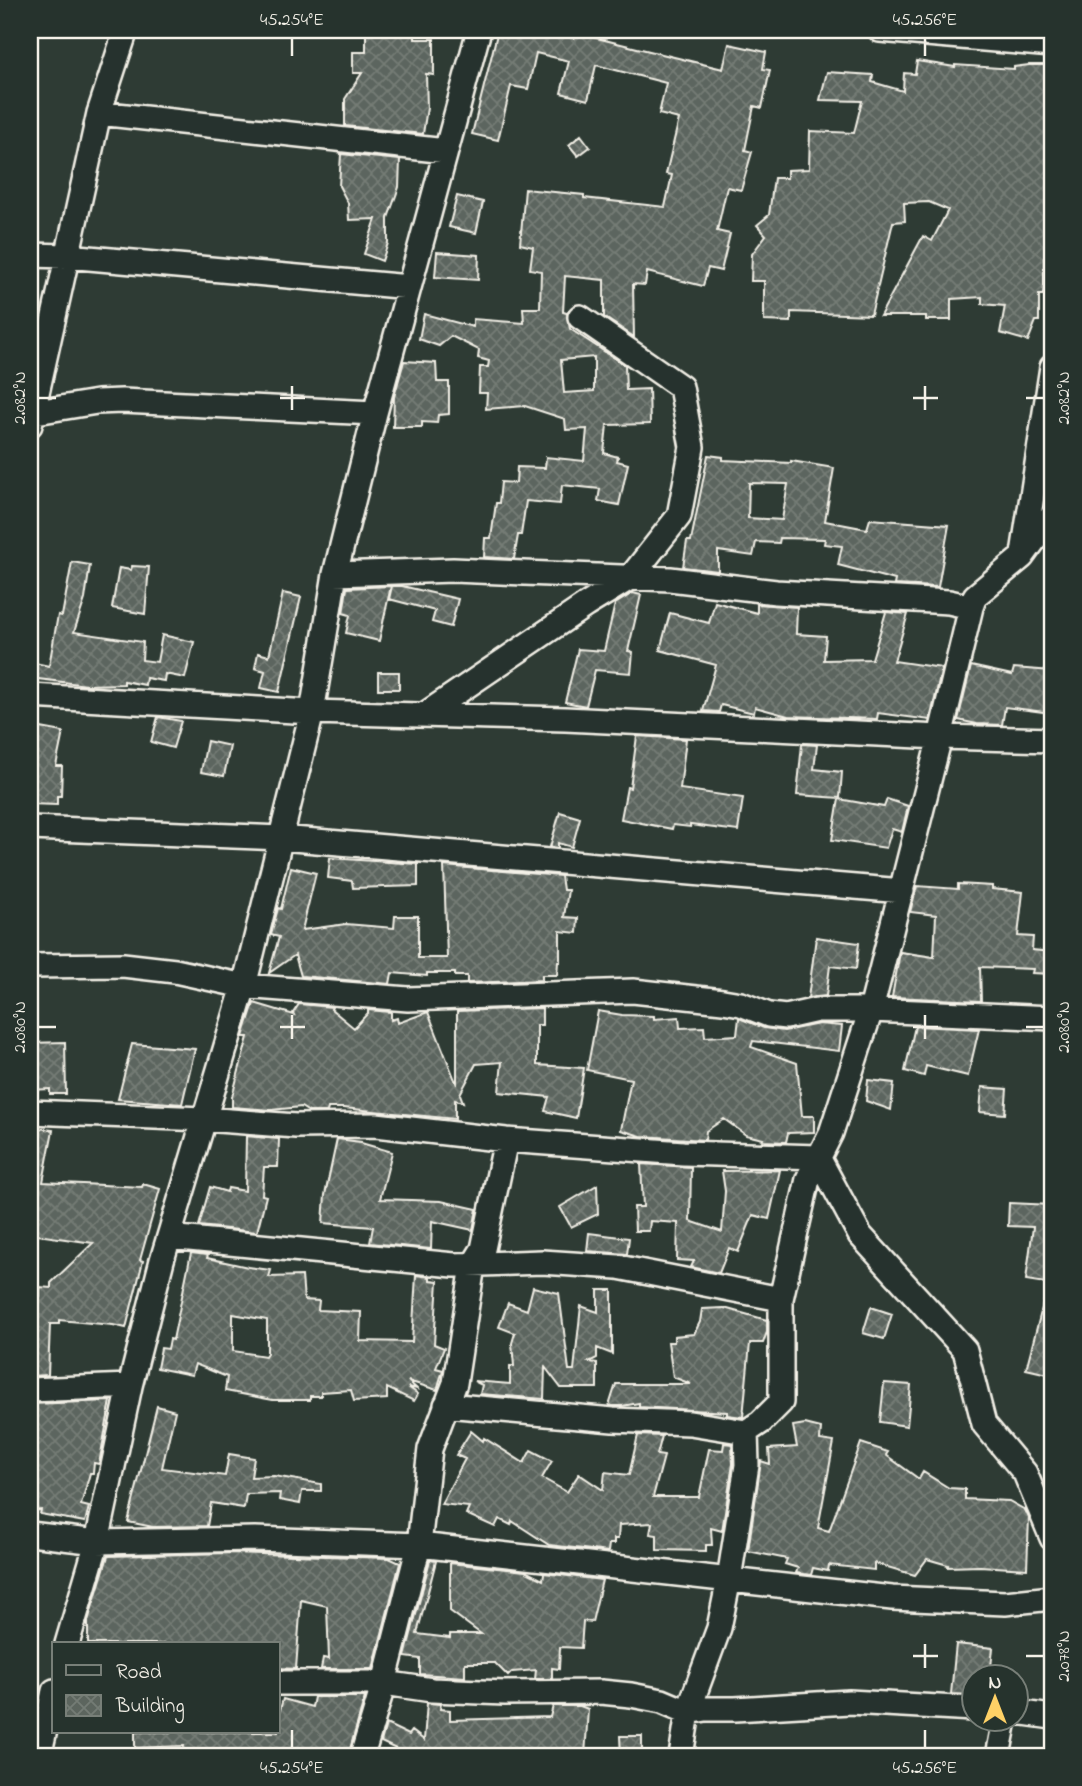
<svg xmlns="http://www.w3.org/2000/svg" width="1082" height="1786" viewBox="0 0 1082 1786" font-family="'Indie Flower',sans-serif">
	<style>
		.building { fill: url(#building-cross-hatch); stroke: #f4f1e8; stroke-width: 2; fill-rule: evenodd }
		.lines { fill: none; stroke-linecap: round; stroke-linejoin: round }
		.minor-casing { stroke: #f4f1e8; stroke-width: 28 }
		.minor { stroke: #26332d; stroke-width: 23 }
		.ticks { fill: none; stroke: #f4f1e8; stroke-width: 2.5 }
		.neatline { fill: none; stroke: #f4f1e8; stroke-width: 2.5 }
		.ticks-label { font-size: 18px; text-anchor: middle; fill: #f4f1e8 }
	</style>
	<defs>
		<pattern id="building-cross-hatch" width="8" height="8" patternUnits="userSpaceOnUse" patternTransform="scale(1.75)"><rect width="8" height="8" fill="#5c655e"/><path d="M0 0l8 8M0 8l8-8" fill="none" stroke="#747c75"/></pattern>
	</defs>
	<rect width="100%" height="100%" fill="#2e3b34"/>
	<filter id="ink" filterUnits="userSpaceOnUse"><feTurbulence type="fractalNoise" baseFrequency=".0143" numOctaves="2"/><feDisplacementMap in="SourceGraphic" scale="14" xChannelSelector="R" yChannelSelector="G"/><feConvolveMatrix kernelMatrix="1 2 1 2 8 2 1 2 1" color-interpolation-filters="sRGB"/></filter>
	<g filter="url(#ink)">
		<!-- building -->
		<path class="building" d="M366,30H415V39H434V75L426,74L427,108L423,134L345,126V99L362,73H353V52H366Z
			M498,30H538L575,38L576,33L723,69L729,44L766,52L763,69L770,70L762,108L754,106L745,150L752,152L741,190L727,187L717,231L730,234L721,271L708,268L703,286L647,272L645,285L633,284L634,337L604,317V280L565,276L563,312L567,313L570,329L625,365L626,390L649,389L650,424L607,425L604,453L618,457L617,461L628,464L619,505L598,501L600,489L562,485L560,504L526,501L521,535H518L514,559L484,557L485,538H491L496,503H499L501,482L516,483L517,467L545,468L546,457L584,461L587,429L566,430L565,419L525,406L486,409L487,393H479L480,367H488L489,361L478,358L479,350L451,336L439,346L419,339L424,314L473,327V319L524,323L523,308H540L541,271L530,269L533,247L520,244L525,189L584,195V198L665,207L672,175L666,174L679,119L659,114L666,83L596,65L588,100L561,93L569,61L536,53L528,89L511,86L498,140L472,134ZM594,357V391L564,393L561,360Z
			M917,61L955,67V65L1014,69V67L1029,65H1052V247H1049L1048,257H1044V286L1043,295H1039V321H1036L1028,341L1000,333L1005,306L982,304V297L951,299V320H926V316H880L923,236L932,241L948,210L929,202L904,203L905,221L893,222L871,315L791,312V322L764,321V281H751L752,254L766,235L757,225L769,215L774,178H787V170L809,169L810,131L854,133L862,101L820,100L827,72L873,75L872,82L903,91L904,73L915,74Z
			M581,135L590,147L578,156L569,145Z
			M341,154L400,160L399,187L388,218V243L382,261L364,254L376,219L349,220L348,203L339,186Z
			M457,196L483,202L476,233L449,227Z
			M437,252L479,255L478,280L435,277Z
			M404,361L436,363L437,382H449V414L438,415L437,423L422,422V427H393L394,397Z
			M708,455L723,457V460L791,463V461L834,468L825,521L867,529L870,519L949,525L938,587L894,585L895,580L838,565L842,546L824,544L825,539L780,538L779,543L756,542L753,556L718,551V571L683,567L687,541H691ZM749,483L788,484L782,520L748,518Z
			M72,562L90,565L85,599L74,632L143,642L142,660L157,662L162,635L194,642L185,678L165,674L164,681L146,678L145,685L124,681V684L87,685L30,678V662L49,666L58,615L62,616Z
			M132,566L149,567L145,614L112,608L119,568L131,570Z
			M391,586L379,641L346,633L350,615L343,613L347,588Z
			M392,586H402L458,599L451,627L432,622L435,611L389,599Z
			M283,593L301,597L279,692L261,688L265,671L255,668L258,653L269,656Z
			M633,593L641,595L628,651L633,652L631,673L595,670L586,706L565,702L578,649L604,651L615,604Z
			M715,602L757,613V604L797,607L796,634L826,636L824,660L872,659L886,612L908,614L894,661L942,668L930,720L878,713L877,719L788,716L755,707L754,713L721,705L719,712L703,711L716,665L660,650L670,613L709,623Z
			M971,666L1012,675L1014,668L1052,671V713L1005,707L1002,725L977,724L958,720Z
			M378,672H399V689H378Z
			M158,717L181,721L173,748L151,742Z
			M30,726L63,732L56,766H62L61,796H57V805L30,804Z
			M637,736L686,739L680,789L743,798L738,831L690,825V827L673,825L672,829L621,819L627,787L630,788Z
			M207,741L230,746L224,776L201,772Z
			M802,744L817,745L814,769L842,772L840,798L797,795Z
			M839,799L884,807L887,799L908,806L902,832L892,829L886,848L832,840Z
			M560,812L580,818L572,847L558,843V848L550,847Z
			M330,858L418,864V886L353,888L352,881L328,878Z
			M444,866L561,876L563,890H568L564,917L578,918L577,933L560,931V962H558L557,975H542V980L467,983V976H455V973H427V976L392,973L390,984L301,976L295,955L269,973L279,937L271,935L278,908L281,909L291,867L316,873L302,930L346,924L394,928L395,916H418V958H447Z
			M958,884L992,886V889L1023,892L1018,936L1033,937L1032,950L1052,952V974L1032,973L1033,969L980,967L981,1001L892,997L900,952L934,957L936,915L910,912L917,886L958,889Z
			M816,937L859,943L856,969L830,966L826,996L808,998Z
			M254,1003L294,1015L293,1013L299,1004L332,1007L331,1009L354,1028L368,1013V1010L391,1012V1020L397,1018L398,1023L428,1012L457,1085V1011L542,1008V1025H537V1065L584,1068L576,1118L545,1111L549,1097L499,1092L502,1062L476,1064L460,1094L463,1102L455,1100V1119L343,1108H328L327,1112H309L301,1107L271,1110L232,1107V1097L248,1037H243Z
			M598,1011L622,1015L654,1016V1019L679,1017L680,1028L704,1027L705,1037L737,1035L739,1018L764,1028L784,1031L819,1024L842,1026L839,1051L753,1041L751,1047L797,1063L802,1116H814V1132L788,1133L786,1142L762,1141L763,1139L746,1135L724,1119L706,1131L705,1140L641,1136L621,1130L631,1079L587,1070Z
			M915,1026L979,1029L968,1076L926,1066L924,1076L905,1071Z
			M65,1042L66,1094H50V1089L30,1090V1043Z
			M132,1044L195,1049L182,1104L118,1099Z
			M868,1080L894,1083L891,1110L866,1101Z
			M982,1087L1007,1089L1005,1114L980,1112Z
			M30,1127L53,1130L43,1182L142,1187L143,1184L160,1189L140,1260L143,1261L126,1328L113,1325L59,1320V1324H50L48,1375L30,1376V1296H40V1287L51,1288V1283L93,1243L30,1234Z
			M246,1136L279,1139L278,1167H264L262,1195L266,1196L257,1232L199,1226L210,1187L227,1192L228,1188L245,1191Z
			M337,1139L361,1142V1143L392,1152L380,1199L441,1201L477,1209L473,1230L432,1221L431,1249L370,1243L373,1227L323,1223L325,1195Z
			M641,1164L691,1167L690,1221L722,1232L725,1191L722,1171L780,1170L769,1219L753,1215L738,1252L729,1248L719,1273L691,1267L694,1261L677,1260L678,1223L650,1221L649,1231H635L634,1207H643Z
			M597,1185L598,1214L571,1227L560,1207Z
			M1009,1203L1052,1205V1284L1026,1280L1033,1227L1008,1226Z
			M589,1233L629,1238L627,1254L587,1251Z
			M191,1253L208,1255L207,1258L248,1267L271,1270L269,1277L302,1276L304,1300L319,1301L318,1310L361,1312L360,1341L412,1342L416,1275L430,1277V1280L438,1281L434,1344L444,1348L436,1368L443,1370L437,1390L408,1381L417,1389L408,1387L418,1394L414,1401L387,1388V1399L354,1401L351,1390L321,1392V1396H310V1400H273L225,1391L227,1377L195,1364L192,1375L157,1368L161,1348L168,1349L170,1339L173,1340ZM233,1314L267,1320V1353L265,1356L233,1351Z
			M533,1287L559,1293L569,1370H574L581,1306L598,1312V1290H612V1354L597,1348V1358L589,1362L597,1363V1388H561L545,1367L544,1399L480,1394L482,1385L474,1381L510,1384V1366H514L512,1343L515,1333L499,1327L508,1303L527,1310Z
			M1047,1289L1052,1290V1375L1026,1369Z
			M871,1307L892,1314L884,1339L863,1333Z
			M724,1308L767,1320V1332L763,1343H750L743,1417L727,1415V1412L639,1407V1403L622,1406H609L616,1384H691L673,1377L668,1342H674V1336L694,1334L700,1322L702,1309Z
			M884,1383L911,1385L907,1426L880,1422Z
			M111,1401L99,1464L94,1463L93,1473H90L81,1505L89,1507L85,1522L40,1514L41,1510L30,1511V1404Z
			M157,1406L175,1411L162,1468L225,1476L229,1454L254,1458L251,1477L274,1476L321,1484V1491H302L300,1504L279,1500L280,1493L246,1494L244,1508L211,1503L207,1526L153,1527L128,1522Z
			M805,1424L821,1428L820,1440L834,1442L818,1528L829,1531L861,1443L888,1452L886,1455L919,1479L923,1472L949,1488L965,1489V1499L1009,1501L1025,1510L1029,1518L1027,1569L980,1566L948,1567V1565L927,1559L915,1575L874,1563V1570L829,1565L828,1571L813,1568L811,1575L796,1573L798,1568L785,1564L787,1559L748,1551L761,1461L770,1464L769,1449L797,1447L793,1426Z
			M471,1431L483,1441L484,1438L524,1463L531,1450L552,1461L542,1478L567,1492L579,1474L603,1490L605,1472L629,1475L638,1435L662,1436L657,1455L664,1456L653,1497H699L709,1449L723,1450L724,1443L732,1444L733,1464L722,1531L711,1528L712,1545H706V1551L657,1550V1535L650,1534L652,1523L619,1525L618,1539H614V1544H609L608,1552L549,1545L512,1521L511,1525L499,1519L495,1527L466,1514L469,1507L441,1504L465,1459L456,1455Z
			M229,1553L389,1558L400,1563L373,1669H321L323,1658L329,1659L327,1606L301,1600L296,1669L278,1668V1644H88V1621L108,1556Z
			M430,1560L436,1561L417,1634L450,1638V1634H481L450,1611V1563L525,1571L543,1580L544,1573L602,1580L592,1622L583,1621L581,1648L560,1647L559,1669L552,1668V1679H535L536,1670L512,1672L508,1676L495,1663H465V1677L420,1674V1659L405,1657Z
			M956,1644L993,1648L990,1677H974V1695L951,1694Z
			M314,1697H365L348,1756H182L184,1746L135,1748V1732H278V1717L283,1699L312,1707Z
			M427,1703L441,1704L440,1709L450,1710V1720L550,1717L553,1706H580L588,1709L585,1756H396V1749L381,1742L386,1724L409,1735L412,1731L424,1740Z
			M620,1736H642V1756H621Z"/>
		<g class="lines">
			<defs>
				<path id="minor" d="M880,30L1052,45
					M99,113L446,151
					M30,255L67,256L409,287
					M30,413L97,402L122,401L375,413
					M30,425L99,113L126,30
					M1023,554L1052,367
					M335,574L453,570L670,579L776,592L949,602L971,607L975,596L1022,557L1052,516
					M30,696L312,712L565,719L940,737L1052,740
					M424,715L586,605L630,578L679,516L692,447L681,387L580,317
					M30,828L281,838L902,891
					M30,966L123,965L175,971L244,986L408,999L633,991L723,1001L741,1004L769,1015L786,1017L817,1010H871L1052,1018
					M30,1112L204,1119L296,1126L376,1125L506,1140L683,1153L818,1157L860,1235L965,1350L984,1424L1025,1473L1052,1538
					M169,1237L454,1265L542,1262L618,1267L781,1299
					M30,1390L130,1386
					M446,1405L613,1420L690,1423L746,1432
					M30,1534L97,1542L255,1539L419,1545L892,1598L1005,1603L1052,1598
					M67,1644L97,1542L130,1386L162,1260L244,986L312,712L335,574L375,413L479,30
					M278,1683H384L432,1690L505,1693L601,1692L631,1695L662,1701L688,1712L706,1709H735L849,1702L974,1709
					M1016,1712L1052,1717
					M39,1756L54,1691
					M362,1756L384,1683L419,1545L430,1449L455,1383L473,1265L483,1249L506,1140
					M681,1756L688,1712L719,1628L729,1579L747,1465L746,1432L761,1422L781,1402V1299L808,1179L831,1133L871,1010L940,737L971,607
					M998,1756L1005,1720"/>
			</defs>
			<!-- minor casing -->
			<use href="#minor" class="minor-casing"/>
			<!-- minor -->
			<use href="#minor" class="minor"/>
		</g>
	</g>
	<!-- ticks -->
	<path class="ticks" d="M292,38V56M925,38V56M292,386V410M925,386V410M38,398H56M280,398H305M913,398H938M1026,398H1044M292,1015V1039M925,1015V1039M38,1027H56M280,1027H305M913,1027H938M1026,1027H1044M925,1644V1668M913,1656H938M1026,1656H1044M292,1730V1748M925,1730V1748"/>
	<!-- margin -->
	<rect width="1082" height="1786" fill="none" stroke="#26332d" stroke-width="77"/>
	<!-- legend -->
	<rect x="52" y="1642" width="228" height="91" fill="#26332d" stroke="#787f78" stroke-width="2"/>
	<rect x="66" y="1665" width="35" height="10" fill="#26332d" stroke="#787f78" stroke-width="2"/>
	<text x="116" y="1678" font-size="21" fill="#f4f1e8">Road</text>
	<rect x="66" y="1695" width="35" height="21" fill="url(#building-cross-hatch)" stroke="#787f78" stroke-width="2"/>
	<text x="116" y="1712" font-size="21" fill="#f4f1e8">Building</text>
	<!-- north arrow -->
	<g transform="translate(995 1698)"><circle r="33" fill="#26332d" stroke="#787f78" stroke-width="2"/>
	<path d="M0-5L12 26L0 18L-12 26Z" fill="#ffd166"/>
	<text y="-10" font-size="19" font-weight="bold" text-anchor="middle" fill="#f4f1e8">N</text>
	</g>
	<rect x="38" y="38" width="1006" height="1710" class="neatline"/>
	<g class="ticks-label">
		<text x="292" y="25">45.254°E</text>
		<text x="925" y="25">45.256°E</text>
		<text transform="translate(19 398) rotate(-90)" y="6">2.082°N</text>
		<text transform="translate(1063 398) rotate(-90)" y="6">2.082°N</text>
		<text transform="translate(19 1027) rotate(-90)" y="6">2.080°N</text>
		<text transform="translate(1063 1027) rotate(-90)" y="6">2.080°N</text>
		<text transform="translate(1063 1656) rotate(-90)" y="6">2.078°N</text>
		<text x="292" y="1773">45.254°E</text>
		<text x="925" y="1773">45.256°E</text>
	</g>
</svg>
